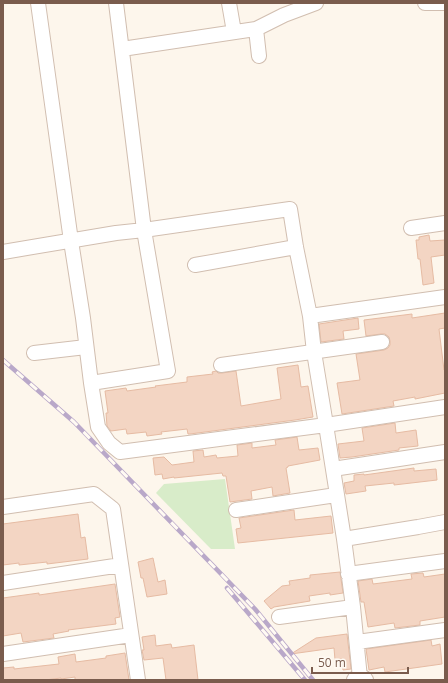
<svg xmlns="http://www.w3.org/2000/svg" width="448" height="683" viewBox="0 0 448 683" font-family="'Open Sans',sans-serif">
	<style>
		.green { fill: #d8ecc9 }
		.building { fill: #f3d5c3; stroke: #e6bba3 }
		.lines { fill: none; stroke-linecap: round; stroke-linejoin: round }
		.minor-casing { stroke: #d1beb0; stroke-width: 16 }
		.tertiary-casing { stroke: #d1beb0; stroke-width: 20 }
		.minor { stroke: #fff; stroke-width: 14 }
		.tertiary { stroke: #fff; stroke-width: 18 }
		.rail-casing { stroke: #b9a8c9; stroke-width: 4.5 }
		.rail { stroke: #fffaf3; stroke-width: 3; stroke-dasharray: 9; stroke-linecap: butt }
	</style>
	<rect width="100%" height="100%" fill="#fdf6ec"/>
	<!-- green -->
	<path class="green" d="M225,479L235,549H211L156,493L164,484Z"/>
	<!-- building -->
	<path class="building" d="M429,235L430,241L445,240V255L431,257L434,283L423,285L420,259H418L416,240H419V237Z
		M445,313V328L439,329L444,370H445V393L415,399V397L393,401L394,406L342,414L337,383L360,380L356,354L384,350L388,348L390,345V341L389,337L385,334H381L366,336L364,320L412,314V318Z
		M358,318L359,329L343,331L344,339L321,342L319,324Z
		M298,365L301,387L308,386L313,417L295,420L190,434H188L187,429L161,432L162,434L147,436L146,432L127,434L126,429L111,431L107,426L106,413H108L105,391L126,388L127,391L156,387L155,386L187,382V377L213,374L212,372L216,371L218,373H222L236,371L241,406L281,399L277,368Z
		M395,423L396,433L416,430L418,446L399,448V450L352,457L340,458L338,444L364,441L362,428Z
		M297,437L299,450L318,448L320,460L288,466V467L286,468L290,493L273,496L272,487L251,491L252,499L230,502L226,476H223L222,473L174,478V477L163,479L162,474L155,475L153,458L164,457L172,465L194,462L193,451L203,450L204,457L216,455L217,458L238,456L237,445L252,443V448L276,445L275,440Z
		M414,468V471L436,469L437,480L394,485V483L365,486L366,491L346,494L344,483L354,481V475L364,474V475Z
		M294,510L295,520L331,516L333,533L238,543L236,529L241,528L239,518Z
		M78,514L81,538L85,537L88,559L47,564V562L19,565V563L3,565V524Z
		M153,558L158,582L165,580L167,594L147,597L143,578H141L138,562Z
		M340,572L343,593L330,595V593L309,596L310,601L274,607L271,609L264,601L282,586L290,585L289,581L310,578V575Z
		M423,573L424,577L445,574V617L420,621V625L395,628L394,623L368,627L364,602H361L358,581L372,579L373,584L412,579L411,574Z
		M115,584L120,617L115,618L116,624L68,630L69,631L53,634L54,638L23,642L21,633L3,636V598L39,593V595Z
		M347,634L351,669L343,670L342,659L335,660L334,648L291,654L316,638Z
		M155,635L156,646L171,644L172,648L194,645L198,680H166L163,658L144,660L142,650H144L142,637Z
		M431,640L432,646L440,644L442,664L385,672L384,667L369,670L366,649Z
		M125,653L129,680H75V677L61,679V678L45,680H3V668L14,667V669L59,664L58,657L75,654L76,662L106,658V656Z"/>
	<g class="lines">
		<defs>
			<path id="minor" d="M38,3L71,241L83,318L91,383L98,427L109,443L120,452L326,425L445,407
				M229,3L234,32
				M425,3H445
				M256,29L259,56
				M122,49L256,29L284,15L316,3
				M411,228L445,223
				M3,252L116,233L144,230L290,209L296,247L310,316L314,352L326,425L344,539L353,607L360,678
				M195,265L296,247
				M310,316L445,297
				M34,353L86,347
				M221,365L382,342
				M91,383L168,371L144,230L116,3
				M333,469L445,452
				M3,507L94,494L113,509L138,680
				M236,510L336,495
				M344,539L418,527L445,522
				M348,574L445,561
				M3,583L121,565
				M279,617L353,607
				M357,642L445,630
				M3,654L131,635"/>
			<path id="tertiary" d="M356,680L360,678L364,680"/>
		</defs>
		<!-- minor casing -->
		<use href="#minor" class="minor-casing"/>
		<!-- tertiary casing -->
		<use href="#tertiary" class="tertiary-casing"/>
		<!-- minor -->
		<use href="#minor" class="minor"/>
		<!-- tertiary -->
		<use href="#tertiary" class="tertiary"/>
		<defs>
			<path id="rail" d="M3,360L74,422L255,609L313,680
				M227,588L305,680"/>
		</defs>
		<!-- rail casing -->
		<use href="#rail" class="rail-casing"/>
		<!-- rail -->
		<use href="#rail" class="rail"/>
	</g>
	<!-- border -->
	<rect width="448" height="683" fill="none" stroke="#7a5c4d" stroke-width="8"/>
	<!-- scale -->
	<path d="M312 667v6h96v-6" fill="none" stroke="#7a5c4d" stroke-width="2"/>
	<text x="318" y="667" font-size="12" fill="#7a5c4d" stroke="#fffaf3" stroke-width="3" paint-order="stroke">50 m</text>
</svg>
